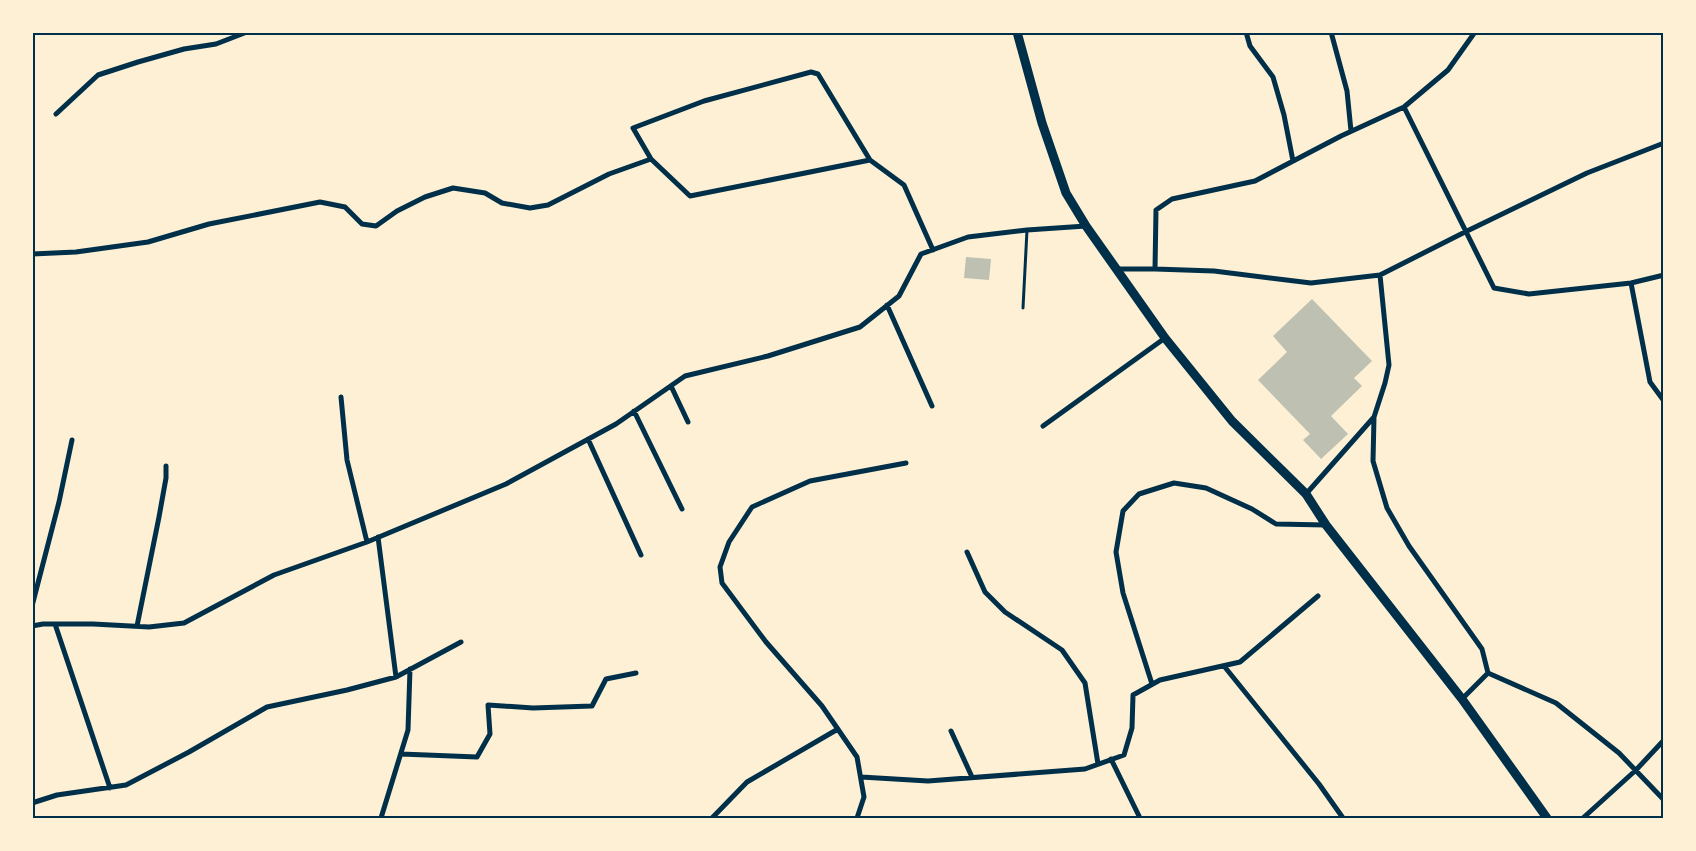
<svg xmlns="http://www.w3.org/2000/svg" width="1696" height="851" viewBox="0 0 1696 851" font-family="'Times New Roman',serif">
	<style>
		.building { fill: #bec0b2 }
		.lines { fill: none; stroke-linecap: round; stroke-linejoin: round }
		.service { stroke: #003049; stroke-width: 3 }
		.minor { stroke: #003049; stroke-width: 5 }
		.tertiary { stroke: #003049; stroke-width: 9 }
		.neatline { fill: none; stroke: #003049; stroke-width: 2 }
	</style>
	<rect width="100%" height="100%" fill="#fdf0d5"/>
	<!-- building -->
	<path class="building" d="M966,257L991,259L989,280L964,278Z
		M1312,299L1372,361L1354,378L1362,386L1331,416L1348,434L1321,459L1303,440L1310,434L1258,380L1287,352L1273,336Z"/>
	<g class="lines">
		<!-- service -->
		<path class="service" d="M1023,308L1027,230"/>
		<!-- minor -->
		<path class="minor" d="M1246,32L1250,46L1273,77L1284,115L1293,161
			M1331,32L1347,91L1351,131
			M1404,107L1494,288L1529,294L1631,283L1664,275
			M56,114L98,75L138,62L184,49L216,44L247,32
			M870,160L818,74L811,72L704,101L633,128L651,159L690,196L870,160L904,185L933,250
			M32,254L76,252L148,242L209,224L320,202L345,207L362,224L376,226L397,211L425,197L453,188L485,193L502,203L530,208L548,205L609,174L651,159
			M1116,269H1155L1156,210L1172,199L1255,181L1341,136L1404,107L1448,70L1475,32
			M1155,269L1214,271L1311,283L1380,275L1465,232L1587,173L1664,143
			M1631,283L1650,382L1664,401
			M887,305L932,406
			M671,386L688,422
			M341,397L347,460L367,542
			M634,411L682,509
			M1374,417L1373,461L1387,508L1409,546L1482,649L1488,673L1462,699
			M1043,426L1165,338
			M588,439L641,555
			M1306,494L1374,417L1385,383L1389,365L1380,275
			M378,537L396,677
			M967,552L985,592L1005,612L1062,650L1085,683L1098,764
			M32,606L59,502L72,440
			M55,624L110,788
			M32,626L43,624H93L149,627L184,623L274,575L367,542L506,484L616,424L685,376L768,356L860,327L899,296L921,254L968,237L1027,230L1086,226
			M137,626L159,517L166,478V466
			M1224,666L1319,784L1343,818
			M1488,673L1556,703L1619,753L1664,800
			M1152,684L1123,593L1116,552L1123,511L1139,494L1174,483L1206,488L1252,509L1276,524L1326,525
			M951,731L972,777
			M401,754L477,757L490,734L488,705L533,708L592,706L606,679L636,673
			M1111,759L1140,818
			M861,777L928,781L1085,769L1124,755L1132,728L1133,695L1160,680L1240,662L1318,596
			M32,803L57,795L126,785L189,752L267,707L347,690L396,677L461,642
			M381,818L408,730L410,669
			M712,818L747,782L838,729
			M857,818L864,797L857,757L822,706L766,642L722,583L720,567L729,542L752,507L810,481L906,463
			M1583,818L1636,770L1664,740"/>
		<!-- tertiary -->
		<path class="tertiary" d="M1017,32L1042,123L1066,193L1086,226L1165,338L1232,421L1306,494L1326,525L1462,699L1547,818"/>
	</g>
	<!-- border -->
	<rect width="1696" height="851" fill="none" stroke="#fdf0d5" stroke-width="68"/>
	<rect x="34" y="34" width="1628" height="783" class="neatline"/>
</svg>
